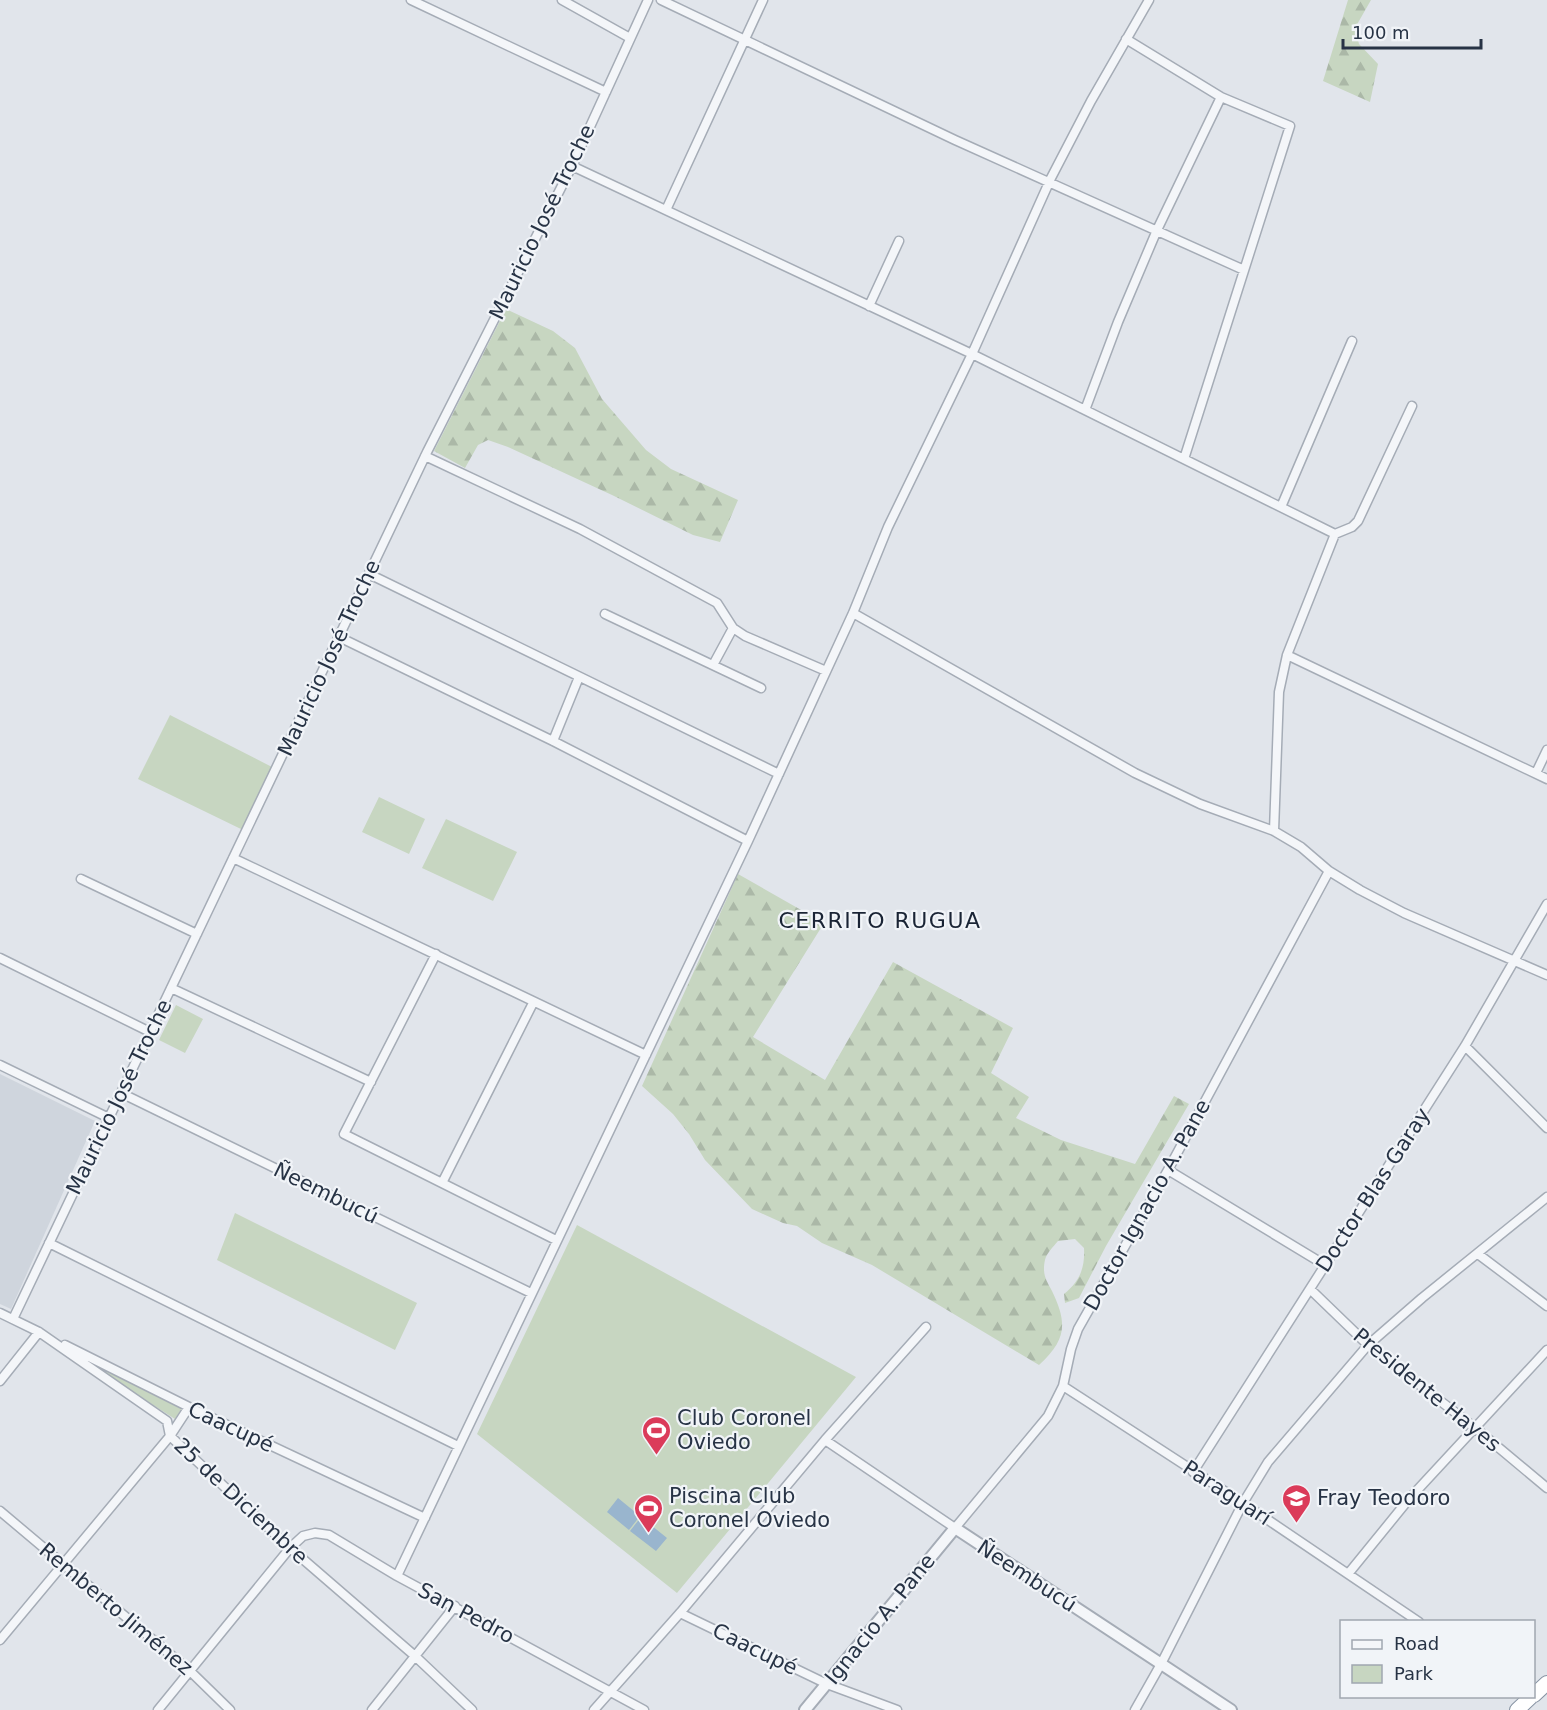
<svg xmlns="http://www.w3.org/2000/svg" width="1547" height="1710" viewBox="0 0 1547 1710" font-family="'DejaVu Sans',sans-serif">
	<style>
		.built { fill: #cfd5dd }
		.green { fill: #c7d6c1 }
		.forest { fill: url(#forest-firs) }
		.water { fill: #99b5ce }
		.lines { fill: none; stroke-linecap: round; stroke-linejoin: round }
		.minor-casing { stroke: #a5acb6; stroke-width: 11 }
		.tertiary-casing { stroke: #a5acb6; stroke-width: 14 }
		.trunk-casing { stroke: #8793a3; stroke-width: 16 }
		.minor { stroke: #f4f6f9; stroke-width: 8 }
		.tertiary { stroke: #f4f6f9; stroke-width: 10 }
		.trunk { stroke: #fff; stroke-width: 14 }
		.labels { text-anchor: middle; stroke-width: 4.5; stroke-linejoin: round; paint-order: stroke }
		.street-label { font-size: 21px; fill: #273345; stroke: #f1f4f8 }
		.poi-label { font-size: 21px; fill: #273345; stroke: #f1f4f8; text-anchor: start }
		.neighbourhood-label { font-size: 22px; letter-spacing: 1.5px; fill: #1a2435; stroke: #f1f4f8 }
	</style>
	<defs>
		<pattern id="forest-firs" width="22" height="20" patternUnits="userSpaceOnUse" patternTransform="scale(1.5)"><rect width="22" height="20" fill="#c7d6c1"/><path d="M5 1l3.5 6h-7zM16 11l3.5 6h-7z" fill="#abb8a7"/></pattern>
	</defs>
	<rect width="100%" height="100%" fill="#e1e5eb"/>
	<!-- built -->
	<path class="built" d="M0,1074L95,1121L11,1309L0,1304Z"/>
	<!-- green -->
	<path class="green" d="M170,715L272,767L243,830L138,779Z
		M379,797L425,819L409,854L362,832Z
		M446,819L517,852L493,901L422,868Z
		M176,1005L203,1019L185,1053L159,1040Z
		M235,1213L417,1303L395,1350L217,1260Z
		M577,1225L856,1377L677,1593L477,1434Z
		M83,1360L182,1408L175,1419Z"/>
	<!-- forest -->
	<path class="forest" d="M1348,0H1371L1355,28L1359,44L1378,64L1370,102L1323,81Z
		M506,309L553,331L575,348L602,399L646,450L671,469L738,500L720,542L693,535L612,495L508,447L488,440L478,445L465,468L434,451Z
		M738,874L824,923L753,1037L825,1080L893,962L1013,1028L991,1073L1029,1097L1016,1118L1061,1140L1135,1164L1174,1096L1189,1104L1106,1246L1079,1298L1065,1303L1064,1294C1080,1281 1085,1268 1084,1248L1075,1239L1058,1241C1053,1247 1046,1254 1045,1260C1042,1274 1046,1280 1052,1291C1068,1324 1066,1340 1039,1365L872,1265L822,1243L797,1226L783,1223L752,1209L705,1160L689,1134L673,1114L642,1086Z"/>
	<!-- water -->
	<path class="water" d="M618,1498L640,1516L629,1530L607,1512Z
		M641,1517L667,1538L656,1551L630,1531Z"/>
	<g class="lines">
		<defs>
			<path id="minor" d="M411,0L606,92
				M562,0L630,38
				M661,0L955,140L1244,270
				M1126,39L1221,97L1290,126L1184,459
				M572,166L972,354L1335,534L1287,655L1279,692L1274,831
				M666,210L763,0
				M869,306L899,241
				M1085,410L1118,322L1157,230L1221,97
				M425,456L580,529L717,603L733,628L745,636L826,671
				M1281,507L1352,341
				M1335,534L1352,527L1358,521L1412,406
				M369,574L779,774
				M853,613L1135,773L1200,804L1274,831L1301,847L1329,871L1360,890L1404,913L1547,975
				M605,614L761,688
				M339,637L553,741L748,841
				M1287,655L1547,779
				M713,665L733,628
				M553,741L579,677
				M1536,773L1547,750
				M233,858L646,1055
				M81,879L197,934
				M436,954L344,1134L556,1240
				M0,958L150,1032
				M171,988L371,1082
				M1465,1046L1547,1128
				M0,1065L109,1118
				M121,1093L531,1293
				M1168,1170L1325,1265
				M442,1183L533,1003
				M49,1243L458,1446
				M1478,1254L1547,1306
				M1310,1289L1368,1345L1474,1427L1547,1488
				M0,1313L39,1332L167,1421L170,1436L290,1548L415,1656L472,1710
				M13,1319L427,452L572,166L648,0
				M65,1345L189,1407L425,1518
				M0,1381L39,1332
				M1063,1386L1243,1503L1419,1622
				M825,1440L955,1528L1048,1416L1063,1386L1071,1349L1078,1329L1168,1170L1329,871
				M1193,1472L1465,1046L1547,904
				M0,1511L190,1671L230,1710
				M1348,1574L1409,1499L1547,1350
				M397,1576L748,841L853,613L888,527L972,354L1051,178L1091,101L1149,0
				M680,1613L827,1684L897,1710
				M0,1640L170,1436L189,1407
				M158,1710L290,1548L303,1536L315,1533L329,1535L397,1576L644,1710
				M372,1710L455,1606
				M594,1710L680,1613L825,1440L926,1327
				M1135,1710L1161,1664L1243,1503L1268,1462L1368,1345L1422,1298L1547,1197"/>
			<path id="tertiary" d="M805,1710L955,1528L1231,1710"/>
			<path id="trunk" d="M1534,1695L1547,1683
				M1517,1710L1532,1696"/>
		</defs>
		<!-- minor casing -->
		<use href="#minor" class="minor-casing"/>
		<!-- tertiary casing -->
		<use href="#tertiary" class="tertiary-casing"/>
		<!-- trunk casing -->
		<use href="#trunk" class="trunk-casing"/>
		<!-- minor -->
		<use href="#minor" class="minor"/>
		<!-- tertiary -->
		<use href="#tertiary" class="tertiary"/>
		<!-- trunk -->
		<use href="#trunk" class="trunk"/>
	</g>
	<!-- icons -->
	<defs>
		<symbol id="stadium-pin" viewBox="-11 -11 22 30"><path d="M0 17L-7.5 6A9.5 9.5 0 1 1 7.5 6Z" fill="#db3b5a" stroke="#f1f4f8"/><path d="M0-5a6.5 5 0 1 0 0 10a6.5 5 0 1 0 0-10ZM-3.5-1.8h7v3.6h-7Z" fill="#fff"/></symbol>
		<symbol id="school-pin" viewBox="-11 -11 22 30"><path d="M0 17L-7.5 6A9.5 9.5 0 1 1 7.5 6Z" fill="#db3b5a" stroke="#f1f4f8"/><path d="M0-5L7-2L0 1L-7-2ZM-4 1L0 2.5L4 1V4Q0 6-4 4Z" fill="#fff"/></symbol>
	</defs>
	<g fill-rule="evenodd">
		<use href="#stadium-pin" x="640" y="1414" width="33" height="45"/>
		<use href="#school-pin" x="1280" y="1482" width="33" height="45"/>
		<use href="#stadium-pin" x="632" y="1492" width="33" height="45"/>
	</g>
	<g class="labels">
		<!-- street labels -->
		<g class="street-label">
			<text transform="translate(542 222) rotate(-64)" y="7">Mauricio José Troche</text>
			<text transform="translate(329 658) rotate(-65)" y="7">Mauricio José Troche</text>
			<text transform="translate(119 1097) rotate(-64)" y="7">Mauricio José Troche</text>
			<text transform="translate(1373 1190) rotate(-57)" y="7">Doctor Blas Garay</text>
			<text transform="translate(326 1193) rotate(26)" y="7">Ñeembucú</text>
			<text transform="translate(1147 1205) rotate(-61)" y="7">Doctor Ignacio A. Pane</text>
			<text transform="translate(1427 1390) rotate(39)" y="7">Presidente Hayes</text>
			<text transform="translate(231 1427) rotate(25)" y="7">Caacupé</text>
			<text transform="translate(1227 1493) rotate(33)" y="7">Paraguarí</text>
			<text transform="translate(241 1501) rotate(43)" y="7">25 de Diciembre</text>
			<text transform="translate(1027 1576) rotate(33)" y="7">Ñeembucú</text>
			<text transform="translate(116 1609) rotate(40)" y="7">Remberto Jiménez</text>
			<text transform="translate(466 1613) rotate(28)" y="7">San Pedro</text>
			<text transform="translate(880 1619) rotate(-51)" y="7">Ignacio A. Pane</text>
			<text transform="translate(755 1649) rotate(26)" y="7">Caacupé</text>
		</g>
		<!-- poi labels -->
		<g class="poi-label">
			<text x="677" y="1425">Club Coronel<tspan x="677" dy="24">Oviedo</tspan></text>
			<text x="669" y="1503">Piscina Club<tspan x="669" dy="24">Coronel Oviedo</tspan></text>
			<text x="1317" y="1505">Fray Teodoro</text>
		</g>
		<!-- neighbourhood labels -->
		<g class="neighbourhood-label">
			<text x="880" y="928">CERRITO RUGUA</text>
		</g>
	</g>
	<!-- legend -->
	<rect x="1340" y="1620" width="195" height="78" fill="#f1f4f8" stroke="#a0a7b0" stroke-width="1.5"/>
	<rect x="1352" y="1640" width="30" height="9" fill="#f4f6f9" stroke="#a0a7b0" stroke-width="1.5"/>
	<text x="1394" y="1650" font-size="18" fill="#273345">Road</text>
	<rect x="1352" y="1665" width="30" height="18" fill="#c7d6c1" stroke="#a0a7b0" stroke-width="1.5"/>
	<text x="1394" y="1680" font-size="18" fill="#273345">Park</text>
	<!-- scale -->
	<path d="M1343 39v9h138v-9" fill="none" stroke="#273345" stroke-width="3"/>
	<text x="1352" y="39" font-size="18" fill="#273345" stroke="#f1f4f8" stroke-width="4.5" paint-order="stroke">100 m</text>
</svg>
